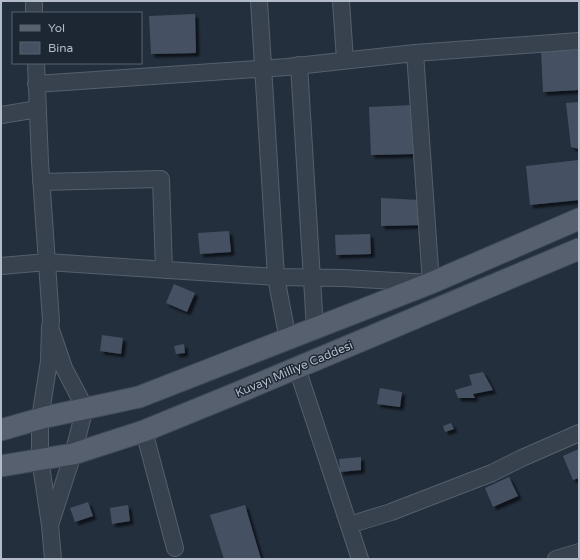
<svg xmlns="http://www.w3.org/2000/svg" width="580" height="560" viewBox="0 0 580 560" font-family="'Varela Round',sans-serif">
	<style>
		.building { fill: #455162; filter: url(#shadow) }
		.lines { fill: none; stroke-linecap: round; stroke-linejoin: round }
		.minor-casing { stroke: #565f6c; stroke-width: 18 }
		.major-casing { stroke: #414a57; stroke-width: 23 }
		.minor { stroke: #38414e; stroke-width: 16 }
		.major { stroke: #56606e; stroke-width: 21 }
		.labels { text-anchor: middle; stroke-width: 3; stroke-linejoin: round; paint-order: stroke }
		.street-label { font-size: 12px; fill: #b4bcc9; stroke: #1d2633 }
	</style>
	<defs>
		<filter id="shadow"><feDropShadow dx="3.5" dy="3.5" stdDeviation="1" flood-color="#0009"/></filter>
	</defs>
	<rect width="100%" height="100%" fill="#242f3e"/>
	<!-- building -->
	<path class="building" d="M195,14L196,53L151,54L149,16Z
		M579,50V90L543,92L541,51Z
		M579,102V149L571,147L566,103Z
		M413,105L415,154L371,155L369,107Z
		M579,160V200L530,205L526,166Z
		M381,198L419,200L424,225L381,226Z
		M229,231L231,252L200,254L198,233Z
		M370,234L371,254L336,255L335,235Z
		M174,284L195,293L187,312L166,303Z
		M102,335L123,338L121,354L100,351Z
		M184,344L185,353L176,354L174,346Z
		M483,372L493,390L473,394L475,398H458L455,390L472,385L469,375Z
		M380,388L402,392L400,407L377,404Z
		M451,423L454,429L445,432L443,426Z
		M579,449V478L573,480L563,456Z
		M361,457V470L340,472L339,459Z
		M509,477L518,496L493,507L485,488Z
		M88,502L93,516L75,522L70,508Z
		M128,505L130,521L112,524L110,508Z
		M245,505L261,559H224L210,515Z"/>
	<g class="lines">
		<defs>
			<path id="minor" d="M34,1V13
				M259,1L276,277L288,340
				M341,1L345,60
				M36,63L40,162L51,321L50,327L49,361L40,419V459L50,525L73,454L85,408L64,368L50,327
				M299,65L315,329
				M36,84L287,67L415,53L579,41
				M1,115L38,109
				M41,182L161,179L164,270
				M1,266L47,262L276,277L343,278L431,283L415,53
				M297,368L360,559
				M144,431L175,548
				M50,525L53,559
				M349,525L391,512L492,473L522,458L579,433
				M556,559L579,552"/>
			<path id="major" d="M1,430L46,417L139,397L431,283L579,219
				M1,466L73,454L144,431L237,393L579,249"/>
		</defs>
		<!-- minor casing -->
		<use href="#minor" class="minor-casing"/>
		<!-- major casing -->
		<use href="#major" class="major-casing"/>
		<!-- minor -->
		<use href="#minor" class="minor"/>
		<!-- major -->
		<use href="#major" class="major"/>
	</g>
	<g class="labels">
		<!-- street labels -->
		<g class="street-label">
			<text transform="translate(294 369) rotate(-23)" y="4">Kuvayı Milliye Caddesi</text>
		</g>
	</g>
	<!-- border -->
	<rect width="580" height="560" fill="none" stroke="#b4bcc9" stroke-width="4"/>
	<!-- legend -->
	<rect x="12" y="12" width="130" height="52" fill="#1d2633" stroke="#59626f"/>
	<rect x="20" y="25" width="20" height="6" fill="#56606e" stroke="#59626f"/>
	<text x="48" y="32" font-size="12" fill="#b4bcc9">Yol</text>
	<rect x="20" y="42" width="20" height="12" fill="#455162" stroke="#59626f"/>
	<text x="48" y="52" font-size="12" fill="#b4bcc9">Bina</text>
</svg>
